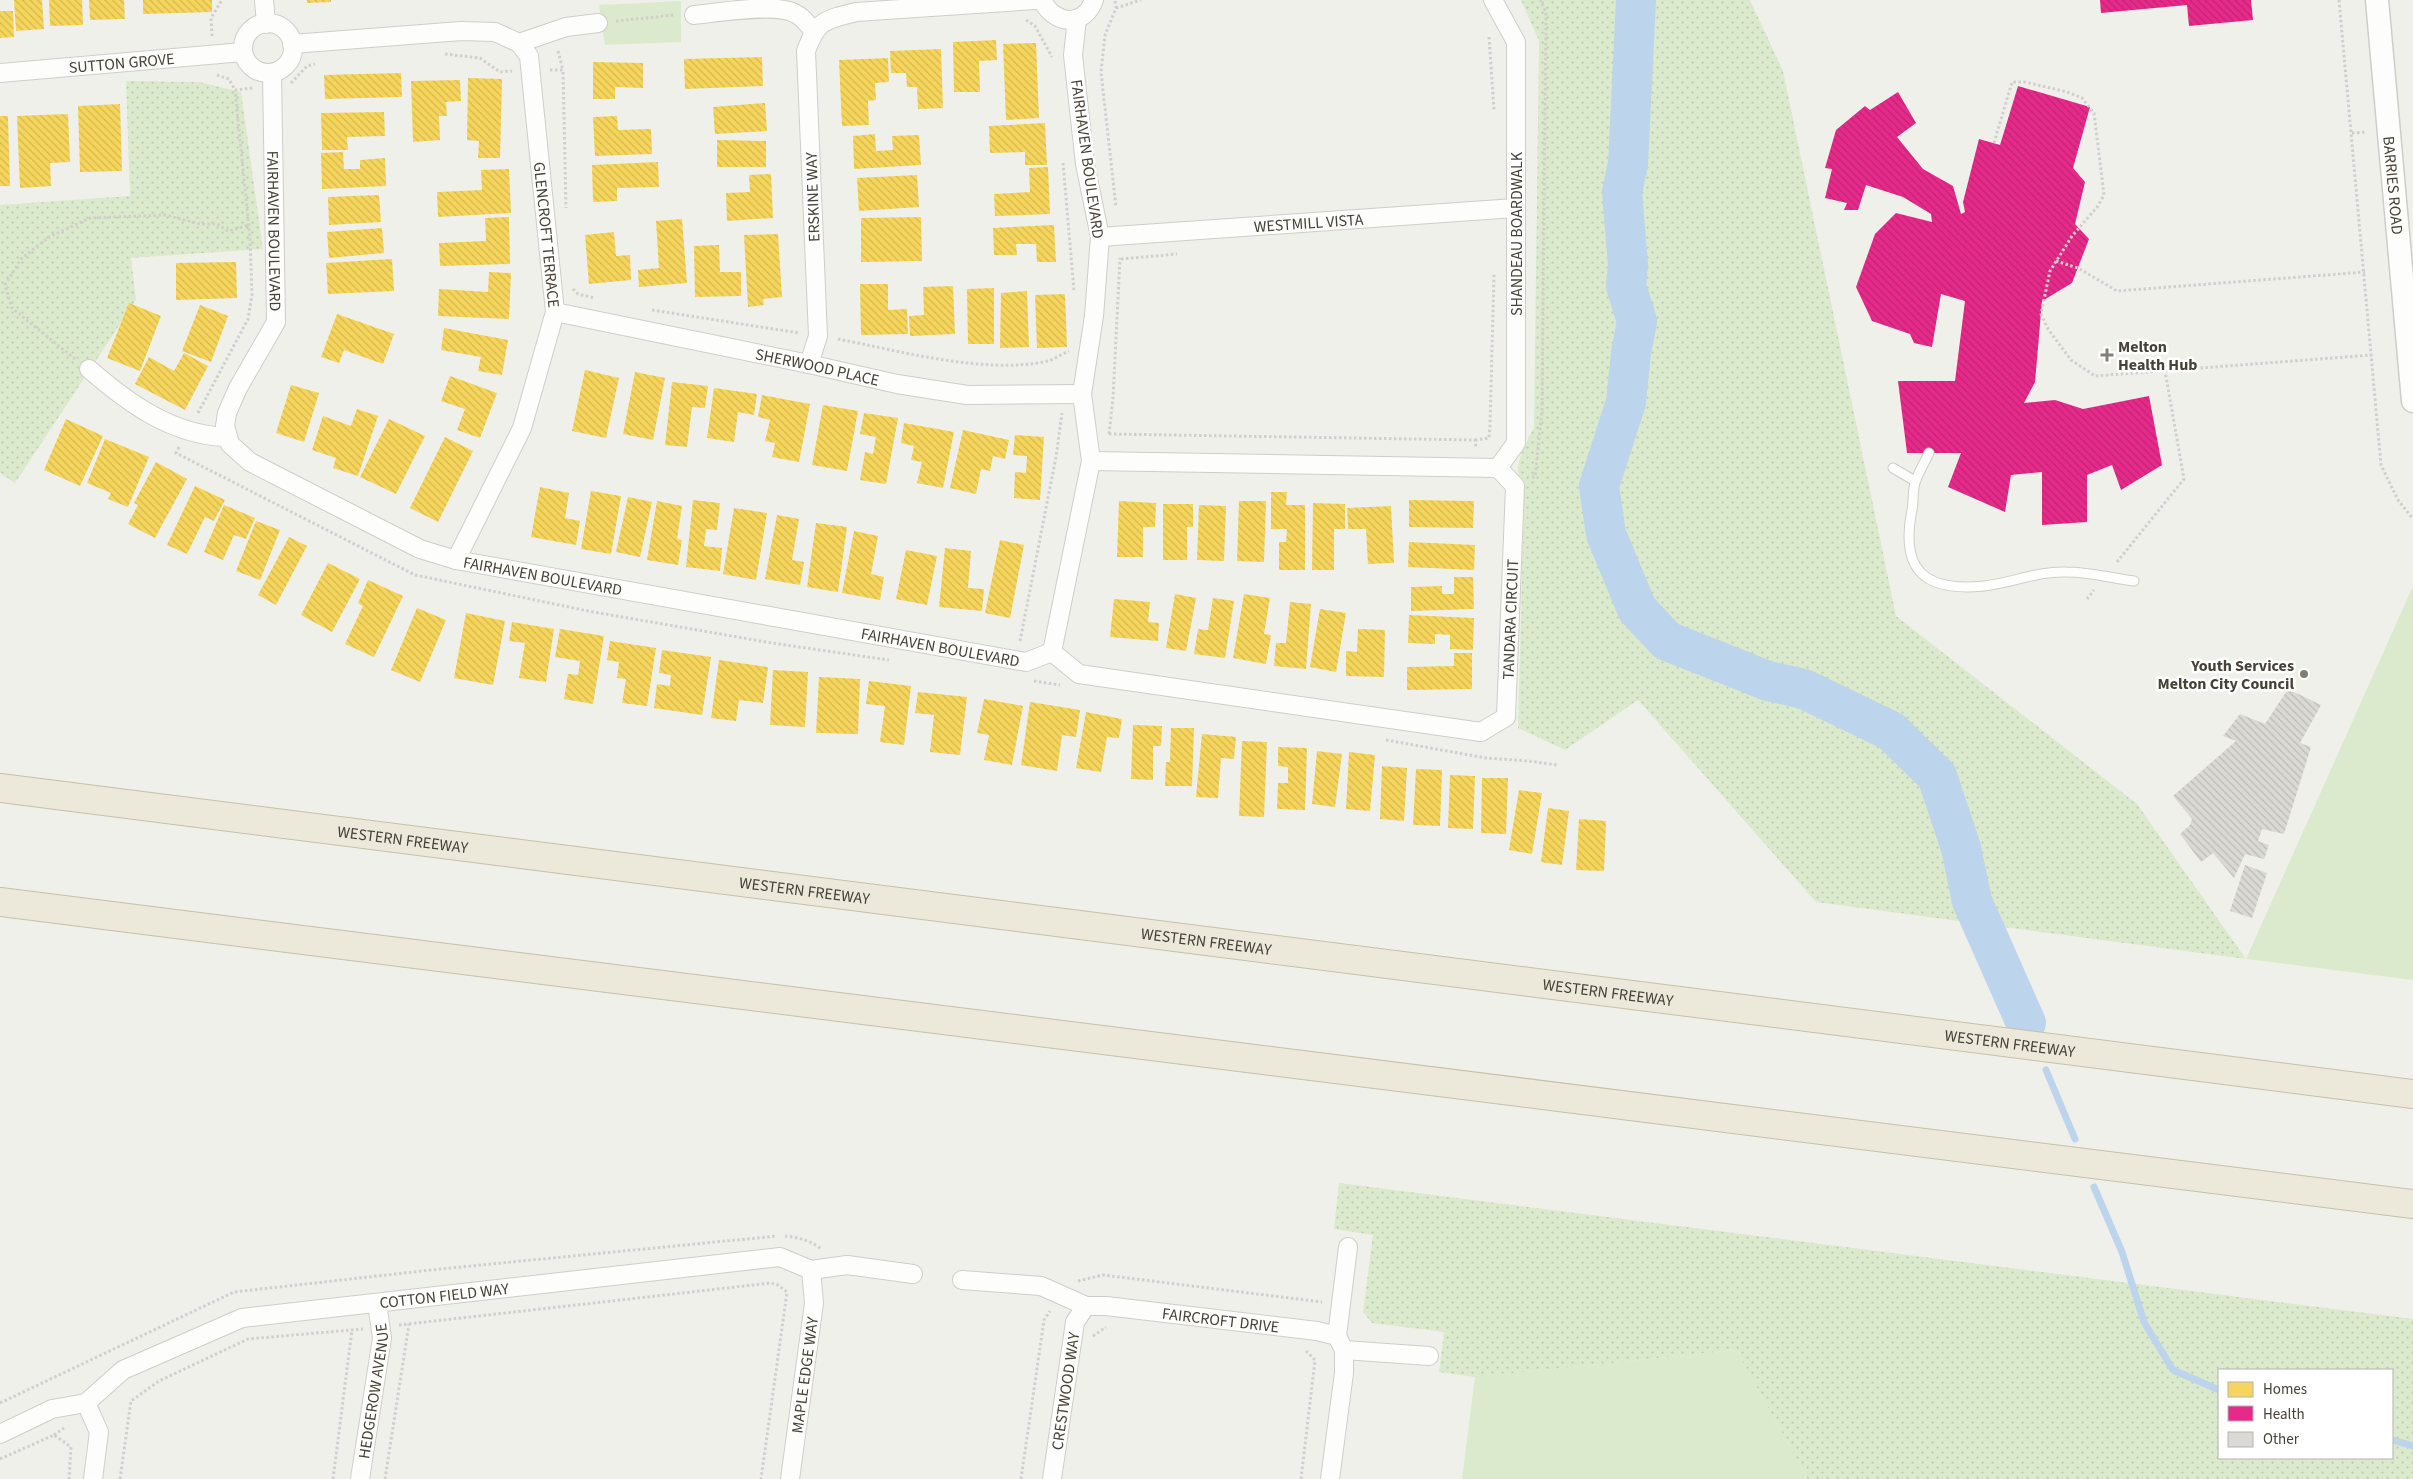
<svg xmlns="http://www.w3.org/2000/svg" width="2413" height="1479" viewBox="0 0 2413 1479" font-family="'Source Sans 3',sans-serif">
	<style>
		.green { fill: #dbeacc }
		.park { fill: url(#park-dots); fill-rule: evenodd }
		.homes { fill: url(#homes-back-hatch) }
		.health { fill: url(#health-back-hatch) }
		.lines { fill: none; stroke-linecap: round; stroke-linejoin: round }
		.stream { stroke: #bdd4ed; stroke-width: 7 }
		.river { stroke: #bdd4ed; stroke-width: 40 }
		.building { fill: url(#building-back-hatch) }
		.service-casing { stroke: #cecec8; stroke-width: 11 }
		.minor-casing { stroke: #cecec8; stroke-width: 20 }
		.tertiary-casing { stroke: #cecec8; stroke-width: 25 }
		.motorway-casing { stroke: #c7c0a7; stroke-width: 30 }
		.path { stroke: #d1cfcc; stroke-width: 3; stroke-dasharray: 2.5 2.5; stroke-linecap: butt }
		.service { stroke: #fdfdfc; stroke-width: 9 }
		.minor { stroke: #fdfdfc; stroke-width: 18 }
		.tertiary { stroke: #fdfdfc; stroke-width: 22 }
		.motorway { stroke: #ece8da; stroke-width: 28 }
		.poi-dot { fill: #827f76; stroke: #fff; stroke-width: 2 }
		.labels { text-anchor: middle; stroke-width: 5; stroke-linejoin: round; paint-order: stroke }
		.street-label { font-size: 16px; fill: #474237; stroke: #fff }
		.poi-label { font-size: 16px; font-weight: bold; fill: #474237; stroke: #fff; text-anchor: start }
	</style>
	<defs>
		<pattern id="park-dots" width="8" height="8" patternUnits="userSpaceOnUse" patternTransform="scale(1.25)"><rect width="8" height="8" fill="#dbeacc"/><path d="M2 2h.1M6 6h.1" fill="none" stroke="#bdcab0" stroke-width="1.8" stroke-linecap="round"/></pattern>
		<pattern id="homes-back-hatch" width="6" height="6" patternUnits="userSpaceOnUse" patternTransform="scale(1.25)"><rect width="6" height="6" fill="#f6d55c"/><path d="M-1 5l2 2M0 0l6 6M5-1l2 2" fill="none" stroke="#d4b851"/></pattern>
		<pattern id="health-back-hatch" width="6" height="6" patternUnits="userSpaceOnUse" patternTransform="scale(1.25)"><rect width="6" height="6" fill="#e7298a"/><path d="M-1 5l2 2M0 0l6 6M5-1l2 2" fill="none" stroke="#bd2572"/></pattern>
		<pattern id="building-back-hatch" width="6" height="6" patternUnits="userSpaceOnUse" patternTransform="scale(1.25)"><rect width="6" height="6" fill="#dad9d3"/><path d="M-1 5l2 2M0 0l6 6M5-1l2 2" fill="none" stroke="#bcbbb6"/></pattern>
	</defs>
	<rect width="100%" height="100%" fill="#f0f0eb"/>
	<!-- green -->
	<path class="green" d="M681,1V42L605,45L599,5Z
		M2413,586V980L2246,959Z
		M1736,1350L1808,1479H1462L1475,1377Z"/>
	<!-- park -->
	<path class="park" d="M1521,0H1750L1783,71L1896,616L2137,804L2246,959L1816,902L1638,700L1565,750L1518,728L1524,498C1512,465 1520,456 1534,427L1539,41Z
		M126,81L199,82L241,92L263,249L131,258L136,300L15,483L0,473V205L130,196Z
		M1339,1183L2413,1319V1479H1808L1736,1350L1475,1377L1439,1372L1444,1332L1372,1323L1363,1312L1373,1235L1334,1229ZM2219,1370H2392V1458H2219Z"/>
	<!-- homes -->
	<path class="homes" d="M14,0H42L44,29L16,31Z
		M49,0H82L83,25L50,26Z
		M89,0H124L125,19L90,20Z
		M143,0H212V12L143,14Z
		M307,0H331V2L307,3Z
		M0,11H13L14,37L0,38Z
		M996,40L997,60L979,61L980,92H954L953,42Z
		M1036,43L1039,118L1006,120L1003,44Z
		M941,49L943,108L918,109L917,87H907L906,73H891L890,51Z
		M762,57L763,86L685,89L684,59Z
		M888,58L889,82L875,83L876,100L868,101L869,125L842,126L839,60Z
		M593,62L643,63V88L615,87V99H593Z
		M401,73L402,97L325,99L324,75Z
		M468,78L502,79L500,158H478L479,141L467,140Z
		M460,80L461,101L446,102L447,116H439L440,140L413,142L411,81Z
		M765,103L767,131L715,134L713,107Z
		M120,104L122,171L80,172L78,106Z
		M384,112L385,136L347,137L348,150H322L321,113Z
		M68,114L70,162L50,163L51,186L20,188L17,116Z
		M0,116H8L10,186H0Z
		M617,116L618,130L651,129L652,154L595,156L593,117Z
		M1045,123L1047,165H1025V152L990,153L989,126Z
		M875,134L876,151L893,150L892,136L919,135L921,165L854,169L853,136Z
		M717,140L766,141V167H717Z
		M343,152L344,169H360V160L385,158L386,186L322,189L321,153Z
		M658,162L659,187L617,188V201L593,202L592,165Z
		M1048,167L1050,214L995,216L994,194L1030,192L1029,168Z
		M509,169L511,213L438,217L437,192L482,190L481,170Z
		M771,174L773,218L727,221L726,193L750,192L749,175Z
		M917,175L919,207L859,211L857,178Z
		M379,195L381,222L329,225L328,197Z
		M509,217L510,264L440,266L439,243L486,241L485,218Z
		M921,217L922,261L861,262V218Z
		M682,219L687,283L639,287L638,270L659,268L656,221Z
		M1054,225L1056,262H1037L1036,244H1016L1017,255H994L993,228Z
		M382,228L384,253L329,258L327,232Z
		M614,232L616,256L630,255L631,280L589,284L585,235Z
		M778,234L782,297L763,299L764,305L748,307L744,235Z
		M719,245L720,272H741V296L695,297L694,246Z
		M392,259L394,291L328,294L326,263Z
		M236,262L237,298L176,300V263Z
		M489,272L511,273L509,319L438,316L439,289L488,292Z
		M860,284H888V310L907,309L908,334L861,335Z
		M953,286L955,334L910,336L909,316L924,315L923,287Z
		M994,288V344H968L967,289Z
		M1027,291L1029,347L1000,348L1001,293Z
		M1065,294L1067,347L1037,348L1035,295Z
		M129,303L161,316L140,371L107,358Z
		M200,305L228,316L211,362L182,351Z
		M337,314L394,334L383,364L344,350L339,363L321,357Z
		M444,328L508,340L502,375L478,371L481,357L441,350Z
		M184,353L208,366L185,410L135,384L149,357L174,371Z
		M585,370L619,378L606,438L572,431Z
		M635,372L665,378L653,440L623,434Z
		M450,376L497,393L480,438L457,430L465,409L441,401Z
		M672,382L708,386L705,408L692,407L687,447L665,445Z
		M291,385L319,393L304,442L276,433Z
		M714,388L757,394L754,415L738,412L734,442L707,438Z
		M762,395L810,404L799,462L772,457L775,443L765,441L770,420L758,417Z
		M823,405L858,411L847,471L812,465Z
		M357,409L378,416L358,476L333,468L336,458L312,450L323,416L351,426Z
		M864,413L898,418L886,484L860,480L865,452L873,454L876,437L860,434Z
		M66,419L103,436L80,486L44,470Z
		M389,419L425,436L396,494L360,477Z
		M904,423L954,432L943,488L917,483L922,462L911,460L914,446L901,443Z
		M963,430L1009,440L1005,459L993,456L990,471L981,469L976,494L950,488Z
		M1015,435L1044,437L1040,500L1014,498L1015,472L1026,473L1027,456L1013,455Z
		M445,437L473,451L438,522L410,508Z
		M105,439L149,457L128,507L108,499L111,493L87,483Z
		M156,462L187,479L155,538L128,524L138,505L134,503Z
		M195,486L225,500L214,521L205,517L187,554L167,545Z
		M540,487L569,493L565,518L580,521L576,545L531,537Z
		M591,491L621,496L611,554L581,549Z
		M1271,492H1287L1286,505H1305V570H1279V542H1286L1287,529H1271Z
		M628,497L652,502L640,557L616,552Z
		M693,500L720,503L717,530L706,529L704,546L722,548L720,571L686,567Z
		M1409,500L1474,501L1473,528L1409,527Z
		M657,501L682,506L677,539L682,540L678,565L647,560Z
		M1119,501L1156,503L1155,527H1143V557H1117Z
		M1239,501H1266L1264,562L1237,561Z
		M1313,503L1345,504V529H1334V570H1312Z
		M1163,504H1193V527H1187V560H1163Z
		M224,505L255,518L246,539L234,535L223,560L204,552Z
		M1199,505L1226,506L1224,561L1197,560Z
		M1391,506L1394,563L1368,564L1366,529H1348L1347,508Z
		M734,508L767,513L756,580L723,574Z
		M777,515L799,519L792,560L804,562L800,585L765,579Z
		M256,521L280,530L260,580L236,571Z
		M816,523L847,527L838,592L807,587Z
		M854,531L878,536L871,574L884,577L880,600L842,593Z
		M289,537L307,546L276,605L258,595Z
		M1000,540L1024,545L1010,618L985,613Z
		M1409,542L1475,545L1474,570L1408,567Z
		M945,548L971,551L968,588L984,589L982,611L939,607Z
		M906,550L937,556L927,605L896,599Z
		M328,563L360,579L332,632L301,615Z
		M1454,577H1473L1474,609L1411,611V587L1442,586V594H1454Z
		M368,580L403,596L374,657L345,644L363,606L358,603Z
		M1175,594L1196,598L1186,651L1166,648Z
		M1244,594L1270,598L1264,634L1271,635L1266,664L1233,658Z
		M1213,598L1234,601L1225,658L1194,654L1198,629L1208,630Z
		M1114,599L1150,602L1148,622L1159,623L1158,641L1110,637Z
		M1290,602L1311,604L1306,669L1274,666L1276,643H1286Z
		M417,608L446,620L420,682L391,670Z
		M1320,609L1346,613L1336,672L1310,667Z
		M466,613L505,621L493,685L454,678Z
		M1409,615L1474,618L1473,650L1450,649V635L1435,634V644L1408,643Z
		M512,622L554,629L546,682L519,678L525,643L509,641Z
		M560,629L604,636L593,704L564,699L568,674L578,675L580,661L555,657Z
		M1358,629L1385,630L1384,677L1346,676V651L1357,652Z
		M610,641L656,648L647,706L622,703L626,679L617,678L619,662L607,660Z
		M662,650L711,657L702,715L654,708L657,684L670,686L671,675L659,673Z
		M1454,653H1472V689L1407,690V667L1454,666Z
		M719,660L768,667L763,703L739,700L736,721L711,718Z
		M773,670L808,672L805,727L770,725Z
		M819,677L860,679L858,734L816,733Z
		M869,681L911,686L904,745L880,742L885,706L866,704Z
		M918,692L967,697L960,755L930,752L934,715L915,713Z
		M984,699L1023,706L1012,765L984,760L989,735L977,733Z
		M1030,702L1080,710L1076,737L1062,735L1057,771L1021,765Z
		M1086,712L1122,719L1119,738L1107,737L1101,772L1076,768Z
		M1133,725L1162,726L1161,746H1153V780L1131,779Z
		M1171,728H1194L1192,786H1165L1166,762H1170Z
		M1202,734L1236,737L1234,759L1221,758L1218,798L1196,797Z
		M1242,741L1267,742L1264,817L1239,816Z
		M1278,747L1307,748L1305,810L1277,809L1278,783H1288V767L1278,766Z
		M1317,751L1342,754L1335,807L1312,804Z
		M1349,752L1375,755L1370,811L1346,809Z
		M1382,766L1407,768L1404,821L1380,819Z
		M1416,769L1442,770L1440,826L1413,825Z
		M1450,775L1475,776L1473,829L1448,828Z
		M1482,778H1508L1506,834L1481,833Z
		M1519,790L1542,793L1532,854L1509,850Z
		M1548,808L1569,811L1562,865L1541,862Z
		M1579,819L1606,821L1604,871L1576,870Z"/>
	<!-- health -->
	<path class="health" d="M2100,0H2251L2253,20L2189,26L2187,5L2101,13Z
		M2018,86L2090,107L2073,168L2085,182L2075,224L2089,239L2072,283L2042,301L2035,382L2024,403L2055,400L2083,409L2149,396L2162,465L2121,490L2112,465L2087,475V522L2042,525V472L2011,475L2005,512L1948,487L1961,453H1907L1898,381H1955L1965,301L1941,294L1932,347L1914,343L1910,334L1872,321L1856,287L1875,234L1896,213L1932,222L1931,214L1903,197L1866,185L1858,210H1844L1847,203L1825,198L1832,169L1825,168L1836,130L1865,106L1870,110L1898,92L1916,123L1897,137L1923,169L1953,186L1961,214L1965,212L1963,202L1979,139L2000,145Z"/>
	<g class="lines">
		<!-- stream -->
		<path class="stream" d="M2046,1070L2075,1139
			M2094,1187L2122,1252L2144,1322L2173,1370L2219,1390
			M2392,1440L2413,1446"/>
		<!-- river -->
		<path class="river" d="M1636,0L1628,164L1622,192L1628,265L1626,286L1637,321L1631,353L1626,402L1599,486L1606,534L1637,609L1667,641L1768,681L1804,689L1891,731L1937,776L1961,848L1972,901L2026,1023"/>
	</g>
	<!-- building -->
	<path class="building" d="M2288,689L2321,705L2300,743L2311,747L2284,834L2262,829L2258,841L2269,845L2264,859L2245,854L2234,878L2213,853L2201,862L2180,834L2190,825L2192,819L2173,796L2236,741L2223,736L2240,714L2265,724Z
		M2245,865L2267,873L2252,918L2230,911Z"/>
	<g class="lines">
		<defs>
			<path id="service" d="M1929,453C1925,462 1919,471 1916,480C1912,489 1914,500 1912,510C1900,570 1924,592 1984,586C2012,583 2038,571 2066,572C2089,572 2112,578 2134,581
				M1893,468L1915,481"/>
			<g id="minor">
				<path d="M264,0L266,24"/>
				<path d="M1042,0C1054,25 1084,28 1094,0"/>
				<path d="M1493,0L1516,42V443L1498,468"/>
				<path d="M694,15C716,13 778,2 796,14C803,17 808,25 813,30"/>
				<circle cx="268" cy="48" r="25"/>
				<path d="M519,43L566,27L598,23"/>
				<path id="s1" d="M292,44L461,31L495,32L519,43L529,56L555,312L522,428L456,560"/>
				<path id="s2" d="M0,73L243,52"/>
				<path id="s3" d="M272,73L276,322L238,388L227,413L225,426L230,444L250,462L420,549L456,560L1026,662L1052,652"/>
				<path id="s4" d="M1100,237L1515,208"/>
				<path id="s5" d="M555,312L809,364L897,384L967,395L1082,394"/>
				<path d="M809,364L818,336L806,51C817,20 825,20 856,12L1035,0"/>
				<path d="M89,369C128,403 172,435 226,437"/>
				<path id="s6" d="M1052,652L1079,674L1481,732L1506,717L1515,486L1498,468L1091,461"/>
				<path d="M1052,652L1091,461L1082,394L1094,316L1100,237L1085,164L1073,55L1077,19"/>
				<path id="s7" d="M962,1280L1041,1286L1086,1306H1106L1317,1331L1337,1336L1344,1350V1373L1330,1479"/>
				<path d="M1337,1336L1348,1247"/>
				<path d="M1344,1350L1429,1356"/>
				<path d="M86,1403L99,1432L93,1479"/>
				<path id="s8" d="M0,1434L52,1409L86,1403L123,1370L242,1318L780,1257L811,1270L847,1265L913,1274"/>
				<path id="s9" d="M360,1479L382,1338L377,1303"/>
				<path id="s10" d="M790,1479L814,1303L811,1270"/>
				<path id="s11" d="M1052,1479L1075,1322L1086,1306"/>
			</g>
			<g id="tertiary">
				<path id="s12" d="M2377,0L2413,401"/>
			</g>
			<g id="motorway">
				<path id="s13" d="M0,788L2413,1094"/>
				<path d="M0,902L2413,1204"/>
			</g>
		</defs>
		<!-- service casing -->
		<use href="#service" class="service-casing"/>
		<!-- minor casing -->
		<use href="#minor" class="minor-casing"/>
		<!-- tertiary casing -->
		<use href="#tertiary" class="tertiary-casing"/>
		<!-- motorway casing -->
		<use href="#motorway" class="motorway-casing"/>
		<!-- path -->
		<path class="path" d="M2339,0L2381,465L2398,500L2413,519
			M1115,1L1116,8L1105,35L1101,72L1116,207
			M1116,8L1141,0
			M1026,20L1035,26L1052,57
			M616,21L674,15
			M212,36L211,18L222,0
			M1489,37L1494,110
			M558,51L563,70
			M445,54L480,58L500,72L512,71
			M550,70H563L566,208
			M217,75L229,79L235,90L253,88
			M291,83L307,66L315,64
			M2352,133L2366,132
			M1994,143L2012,82H2025L2067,92L2082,98L2094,113L2104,195L2098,206L2072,236L2050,271L2041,314L2048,329L2071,360L2095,376L2372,355
			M1063,163L1074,291
			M1121,259L1177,254
			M2056,261L2078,268L2117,291L2365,272
			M573,289L578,294L595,298
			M652,310L799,333
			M838,339C900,351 986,375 1048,361C1055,359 1062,354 1069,351
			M75,359L12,308L5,285L21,259L49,237L90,218L165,215L200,224H217L228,231L249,225
			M198,413L248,319L252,295L250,238L235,90
			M1109,434L1475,440L1476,448
			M1109,434L1113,398L1120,258
			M1475,440L1489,438L1490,425L1494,274
			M179,447L176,453L415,575L588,611L772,643L889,660
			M1532,477H1535L1542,410L1546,12L1540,0
			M2117,562L2184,479L2165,371
			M2087,599L2094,590
			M1020,641L1056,457L1062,413
			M1034,681L1060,685
			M1386,740L1486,758L1529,761L1557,765
			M785,1236C796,1237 813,1241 821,1249
			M1078,1281L1103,1275L1322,1302
			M399,1325L771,1283L778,1285L787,1292L761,1479
			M1093,1336L1106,1327
			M0,1403L234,1292L440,1269L777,1236
			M54,1435L64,1428
			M0,1459L54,1435L71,1447L69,1479
			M120,1479L131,1401L159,1381L248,1339L363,1329
			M333,1479L352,1330
			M385,1479L409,1324
			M1021,1479L1044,1320L1050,1311
			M1301,1479L1315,1360L1305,1350"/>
		<!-- service -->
		<use href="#service" class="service"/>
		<!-- minor -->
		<use href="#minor" class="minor"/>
		<!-- tertiary -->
		<use href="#tertiary" class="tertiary"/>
		<!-- motorway -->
		<use href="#motorway" class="motorway"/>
	</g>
	<!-- markers -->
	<g class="poi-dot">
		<path d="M2104.5 347.5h5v5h5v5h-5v5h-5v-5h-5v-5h5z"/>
		<circle cx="2304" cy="674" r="5"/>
	</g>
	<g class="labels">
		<!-- street labels -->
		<g class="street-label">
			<text dy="6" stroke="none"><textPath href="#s2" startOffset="122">SUTTON GROVE</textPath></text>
			<text transform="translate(1088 159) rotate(82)" y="6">FAIRHAVEN BOULEVARD</text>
			<text dy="6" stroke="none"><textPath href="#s12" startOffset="186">BARRIES ROAD</textPath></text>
			<text transform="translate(812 197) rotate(-92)" y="6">ERSKINE WAY</text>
			<text dy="6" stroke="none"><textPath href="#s4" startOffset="209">WESTMILL VISTA</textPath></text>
			<text dy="6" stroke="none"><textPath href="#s3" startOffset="158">FAIRHAVEN BOULEVARD</textPath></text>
			<text dy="6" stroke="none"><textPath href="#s1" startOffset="426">GLENCROFT TERRACE</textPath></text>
			<text transform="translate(1516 234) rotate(-90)" y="6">SHANDEAU BOARDWALK</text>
			<text dy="6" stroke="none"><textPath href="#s5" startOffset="268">SHERWOOD PLACE</textPath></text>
			<text dy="6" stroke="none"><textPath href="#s3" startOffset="728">FAIRHAVEN BOULEVARD</textPath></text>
			<text dy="6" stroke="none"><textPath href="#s6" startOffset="568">TANDARA CIRCUIT</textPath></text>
			<text dy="6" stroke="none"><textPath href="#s3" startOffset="1132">FAIRHAVEN BOULEVARD</textPath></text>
			<text dy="6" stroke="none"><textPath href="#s13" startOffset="406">WESTERN FREEWAY</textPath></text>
			<text dy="6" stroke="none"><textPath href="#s13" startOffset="811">WESTERN FREEWAY</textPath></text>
			<text dy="6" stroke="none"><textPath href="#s13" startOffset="1216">WESTERN FREEWAY</textPath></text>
			<text dy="6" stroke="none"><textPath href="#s13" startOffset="1621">WESTERN FREEWAY</textPath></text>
			<text dy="6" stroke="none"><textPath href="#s13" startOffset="2026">WESTERN FREEWAY</textPath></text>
			<text dy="6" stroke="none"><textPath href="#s8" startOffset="475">COTTON FIELD WAY</textPath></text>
			<text dy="6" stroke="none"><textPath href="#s7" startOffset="264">FAIRCROFT DRIVE</textPath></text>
			<text dy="6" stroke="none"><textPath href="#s10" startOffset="105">MAPLE EDGE WAY</textPath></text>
			<text dy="6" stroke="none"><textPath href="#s9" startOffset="89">HEDGEROW AVENUE</textPath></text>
			<text dy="6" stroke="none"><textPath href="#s11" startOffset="89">CRESTWOOD WAY</textPath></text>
		</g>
		<!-- poi labels -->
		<g class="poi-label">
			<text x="2118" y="352">Melton<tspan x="2118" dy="18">Health Hub</tspan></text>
			<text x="2294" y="671" text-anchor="end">Youth Services<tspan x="2294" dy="18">Melton City Council</tspan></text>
		</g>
	</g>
	<!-- legend -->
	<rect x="2218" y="1369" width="175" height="90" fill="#ffffff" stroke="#b5b3af"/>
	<rect x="2228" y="1382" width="25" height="15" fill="#f6d55c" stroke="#b5b3af"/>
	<text x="2263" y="1394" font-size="15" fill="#474237">Homes</text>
	<rect x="2228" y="1406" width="25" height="15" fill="#e7298a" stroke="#b5b3af"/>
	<text x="2263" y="1419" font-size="15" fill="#474237">Health</text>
	<rect x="2228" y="1432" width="25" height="15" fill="#dad9d3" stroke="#b5b3af"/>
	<text x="2263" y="1444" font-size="15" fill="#474237">Other</text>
</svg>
